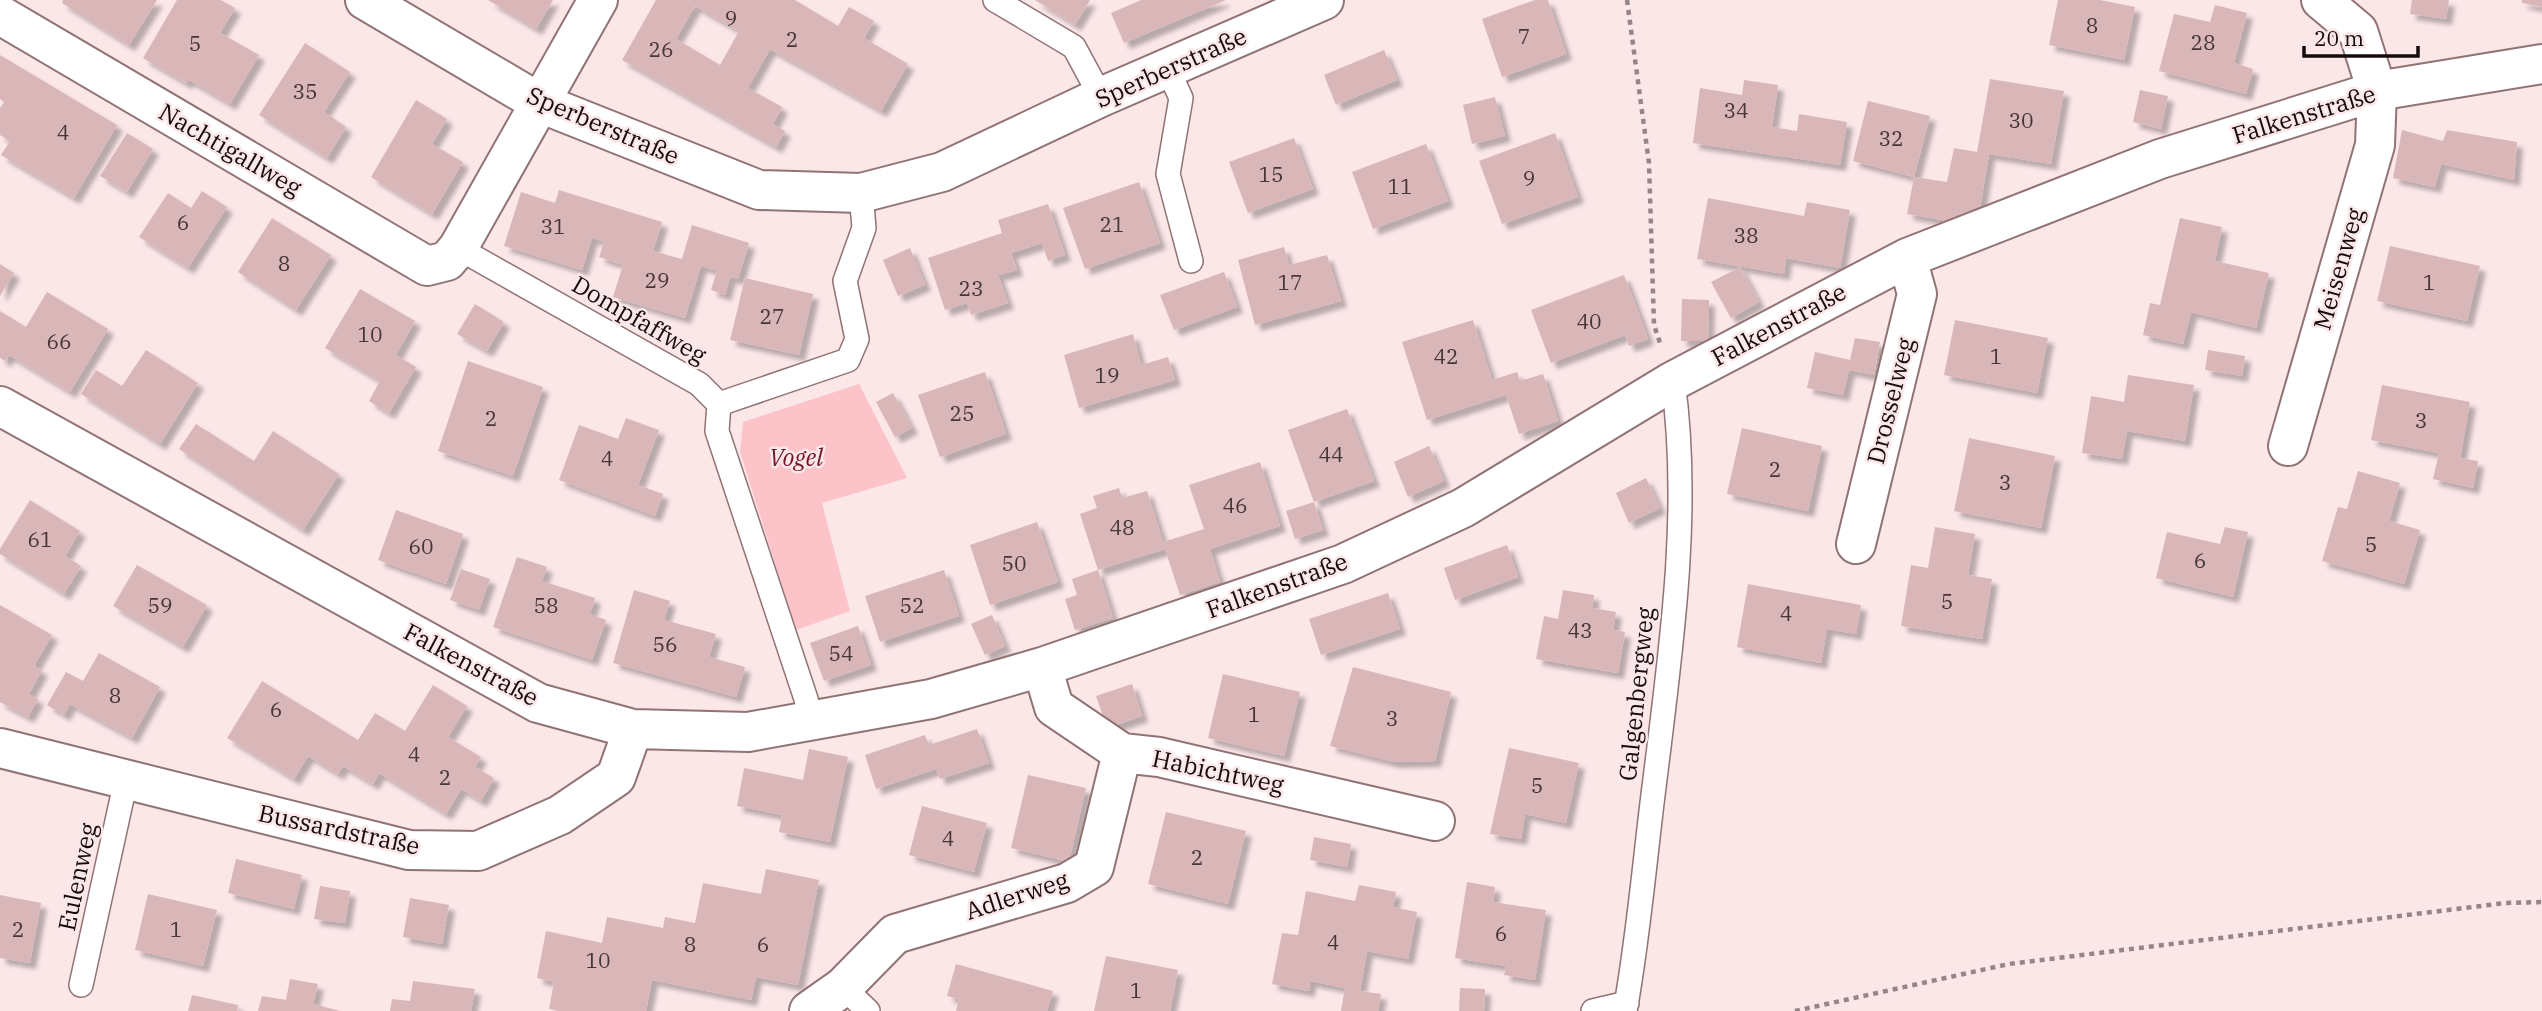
<svg xmlns="http://www.w3.org/2000/svg" width="2542" height="1011" viewBox="0 0 2542 1011" font-family="'IBM Plex Serif',serif">
	<style>
		.green { fill: #fcc4c9 }
		.building { fill: #d9b7b9; fill-rule: evenodd; filter: url(#shadow) }
		.lines { fill: none; stroke-linecap: round; stroke-linejoin: round }
		.lane-casing { stroke: #917375; stroke-width: 26 }
		.street-casing { stroke: #917375; stroke-width: 42 }
		.path { stroke: #968587; stroke-width: 4.5; stroke-dasharray: 5 5; stroke-linecap: butt }
		.lane { stroke: #fff; stroke-width: 23 }
		.street { stroke: #fff; stroke-width: 38 }
		.labels { text-anchor: middle; stroke-width: 5; stroke-linejoin: round; paint-order: stroke }
		.number-label { font-size: 21px; fill: #473637 }
		.street-label { font-size: 24px; fill: #160b0c; stroke: #fbe6e8 }
		.park-label { font-size: 24px; font-style: italic; fill: #70162a; stroke: #fbe6e8 }
	</style>
	<defs>
		<filter id="shadow"><feDropShadow dx="6" dy="6" stdDeviation="2" flood-color="#0004"/></filter>
	</defs>
	<rect width="100%" height="100%" fill="#fbe6e8"/>
	<!-- green -->
	<path class="green" d="M859,384L907,478L822,503L850,611L796,630L740,452L743,422Z"/>
	<!-- building -->
	<path class="building" d="M63,0H157L129,45L62,3Z
		M177,0H221L235,8L220,33L259,55L230,104L189,80L186,83L143,58Z
		M488,0H553L536,29Z
		M656,0H795L838,26L849,7L874,21L864,38L908,64L881,111L770,49L748,88L782,107L773,124L785,131L776,147L622,60ZM695,6L739,31L720,65L676,39Z
		M1035,0H1090L1075,25Z
		M1141,0H1226L1124,43L1111,13Z
		M1535,0H1548L1566,54L1502,77L1482,19Z
		M2058,0H2100L2135,7L2124,60L2049,45Z
		M2412,0H2449L2446,19L2410,14Z
		M2522,0H2542V7L2522,3Z
		M2215,5L2247,13L2234,63L2253,69L2246,94L2159,71L2174,14L2210,22Z
		M305,43L350,72L324,112L346,127L327,158L259,115Z
		M1384,50L1397,80L1336,105L1324,75Z
		M0,55L117,125L74,198L1,155L10,141L0,135V108L4,102L0,99Z
		M1990,79L2064,91L2051,164L1989,154L1977,226L1907,214L1914,177L1853,161L1868,101L1930,116L1914,177L1947,182L1954,148L1977,152Z
		M1744,80L1778,85L1772,127L1797,131L1799,114L1847,122L1840,165L1693,143L1700,88L1742,95Z
		M2140,90L2168,96L2161,129L2133,122Z
		M1495,97L1505,136L1472,144L1463,105Z
		M416,100L447,119L432,144L463,162L432,214L371,177Z
		M2402,130L2443,141L2447,130L2517,142L2514,180L2441,164L2435,187L2393,178Z
		M127,133L153,149L127,192L100,176Z
		M1555,133L1578,197L1502,224L1479,161Z
		M1294,138L1313,189L1248,213L1229,162Z
		M1426,144L1448,201L1373,229L1352,172Z
		M1139,182L1160,243L1085,269L1063,208Z
		M559,190L662,222L653,251L682,259L692,225L749,243L738,279L730,277L725,295L711,290L717,271L701,266L685,318L613,297L623,265L599,257L604,242L592,238L582,270L504,246L521,192L555,203Z
		M202,191L227,207L188,268L139,237L168,193L191,208Z
		M1708,198L1804,216L1807,202L1850,210L1840,268L1786,258L1784,274L1697,259Z
		M1048,204L1065,255L1048,261L1042,243L1011,253L1017,270L998,275L1008,303L971,315L967,303L945,310L928,258L1002,233L998,220Z
		M272,218L331,255L296,310L238,272Z
		M2180,218L2222,227L2215,261L2269,273L2256,328L2191,312L2183,344L2143,335L2150,303L2160,305Z
		M2390,246L2480,266L2467,321L2377,301Z
		M1284,247L1289,265L1327,255L1341,301L1255,325L1238,260Z
		M910,248L925,285L898,296L883,260Z
		M0,264L14,273L0,296Z
		M1740,267L1759,302L1731,318L1711,282Z
		M1224,272L1237,307L1174,330L1160,295Z
		M1624,275L1648,339L1629,346L1625,335L1551,363L1531,310Z
		M745,278L813,294L799,355L730,340Z
		M360,289L415,321L396,355L416,367L389,413L369,401L380,381L325,348Z
		M47,292L108,329L70,392L9,355L5,361L0,358V311L26,327Z
		M1682,299L1709,300L1708,341H1681Z
		M475,304L504,322L487,351L457,334Z
		M1473,320L1492,380L1517,372L1520,381L1543,374L1558,421L1519,434L1506,395L1427,420L1402,342Z
		M1955,320L2048,338L2037,393L1944,375Z
		M1133,334L1141,365L1168,357L1175,380L1079,408L1064,355Z
		M1855,338L1880,342L1874,375L1849,370L1843,395L1807,388L1815,352L1850,360Z
		M146,350L198,383L160,444L81,394L96,370L122,386Z
		M2208,350L2245,356L2242,376L2205,370Z
		M468,361L543,387L513,476L438,451Z
		M985,372L1006,434L940,457L918,395Z
		M2128,375L2194,385L2185,441L2127,431L2122,459L2082,453L2091,396L2124,402Z
		M2382,385L2470,402L2460,458L2478,461L2473,488L2433,479L2439,453L2371,440Z
		M893,393L912,428L895,437L876,402Z
		M1347,409L1374,481L1314,502L1288,430Z
		M626,418L659,430L638,485L663,494L655,516L559,480L579,425L618,439Z
		M196,424L254,461L273,431L339,474L303,530L179,449Z
		M1742,428L1822,446L1808,511L1727,494Z
		M1969,438L2055,456L2041,528L1954,511Z
		M1429,446L1444,481L1408,497L1394,462Z
		M1260,462L1280,526L1210,549L1220,582L1180,595L1165,549L1098,570L1080,514L1097,508L1093,496L1119,488L1122,498L1147,491L1163,542L1204,529L1189,485Z
		M2358,471L2400,483L2389,521L2420,530L2404,584L2322,561L2338,507L2347,509Z
		M1646,478L1660,508L1629,523L1616,493Z
		M30,500L80,531L65,556L81,566L64,594L0,554V549Z
		M1314,502L1323,530L1295,539L1286,511Z
		M396,510L463,534L446,584L378,560Z
		M1037,522L1058,582L990,605L970,545Z
		M1935,527L1975,534L1968,575L1992,579L1982,639L1901,626L1911,565L1928,568Z
		M2225,527L2248,532L2233,597L2156,578L2167,532L2220,544Z
		M1507,545L1518,577L1455,600L1444,568Z
		M517,557L547,567L542,581L595,598L590,614L606,620L592,660L493,627Z
		M137,565L207,605L183,647L113,606Z
		M461,569L490,579L479,610L450,600Z
		M944,570L959,616L880,642L865,596Z
		M1098,570L1113,618L1075,630L1065,599L1077,595L1072,579Z
		M1748,584L1861,605L1856,634L1827,629L1821,663L1737,647Z
		M634,590L670,601L664,620L716,634L709,657L745,667L736,697L613,663Z
		M1563,590L1594,595L1592,608L1616,612L1613,630L1625,632L1618,673L1536,659L1544,616L1558,619Z
		M1388,593L1400,629L1321,655L1309,619Z
		M0,605L52,635L34,666L42,670L29,694L38,699L28,717L0,702Z
		M992,615L1005,646L985,655L971,624Z
		M858,626L871,665L824,681L810,643Z
		M99,653L160,687L132,738L70,704L64,715L47,705L66,672L83,681Z
		M1353,667L1451,692L1435,761L1394,762L1330,746Z
		M1223,674L1300,692L1284,756L1208,738Z
		M262,681L358,740L375,713L405,731L433,685L467,706L448,737L481,757L475,767L494,778L481,801L461,789L446,814L379,773L373,784L343,766L338,774L308,756L294,779L227,738Z
		M1132,684L1142,716L1107,728L1096,696Z
		M977,729L989,763L940,779L936,769L876,789L865,755L925,735L929,745Z
		M1509,748L1579,763L1566,823L1525,814L1521,839L1490,834Z
		M809,749L848,757L830,842L779,832L782,815L737,806L744,768L803,780Z
		M1028,775L1086,788L1069,862L1011,848Z
		M922,806L987,823L974,872L909,855Z
		M1166,812L1246,831L1228,904L1148,884Z
		M1314,837L1351,844L1347,867L1310,860Z
		M236,859L302,875L294,909L228,893Z
		M766,869L819,880L798,985L756,977L751,1000L652,980L646,1011H560L549,1009L554,982L537,978L546,931L602,943L607,917L663,928L665,917L695,923L703,883L761,894Z
		M1467,882L1495,887L1493,902L1546,910L1535,980L1504,975L1506,966L1455,958Z
		M1359,885L1396,892L1393,907L1417,912L1408,959L1367,951L1360,991L1381,994L1378,1011H1341L1345,988L1310,981L1309,991L1272,984L1282,933L1298,935L1306,891L1355,901Z
		M320,886L350,891L345,923L314,919Z
		M148,894L217,910L203,966L135,950Z
		M0,895L41,903L30,963L0,958Z
		M410,898L449,905L442,944L403,937Z
		M1106,956L1178,970L1170,1011H1094Z
		M956,964L1053,991L1047,1011H956L959,999L947,996Z
		M290,979L318,984L313,1004L340,1011H258L262,996L286,1000Z
		M413,981L475,989L471,1011H390L392,999L410,1001Z
		M1460,988L1485,989L1484,1011H1459Z
		M192,995L238,1005L237,1011H188Z"/>
	<g class="lines">
		<defs>
			<path id="lane" d="M995,0L1074,47L1101,97
				M1168,70L1181,98L1168,174L1191,261
				M458,248L699,384L719,404L717,431L806,699L811,722
				M719,404L848,360L857,339L845,281L864,228L861,193
				M81,985L126,780
				M843,987L868,1011
				M1593,1011L1627,1003
				M1625,1011C1639,934 1645,856 1655,779C1671,649 1691,511 1673,381"/>
			<path id="street" d="M365,0L540,103L759,190L861,193L942,172L1101,97L1324,0
				M0,15L427,266L447,261L458,248L598,0
				M0,406L538,703L633,729L748,732L931,699L1042,667L1343,564L1463,508L1673,381L1907,258L2160,159L2377,91L2542,64
				M2288,446L2375,145L2377,91L2358,31L2321,0
				M1856,544L1917,294L1907,258
				M1042,667L1054,707L1122,753L1159,757L1435,821
				M0,748L409,850L478,851L560,815L616,777L633,729
				M809,1011L843,987L895,934L1067,883L1094,867L1122,753"/>
		</defs>
		<!-- lane casing -->
		<use href="#lane" class="lane-casing"/>
		<!-- street casing -->
		<use href="#street" class="street-casing"/>
		<!-- path -->
		<path class="path" d="M1627,0L1649,163L1654,325L1660,343
			M1795,1011L2009,964L2505,903L2542,902"/>
		<!-- lane -->
		<use href="#lane" class="lane"/>
		<!-- street -->
		<use href="#street" class="street"/>
	</g>
	<g class="labels">
		<!-- number labels -->
		<g class="number-label">
			<text x="731" y="26">9</text>
			<text x="2092" y="33">8</text>
			<text x="1524" y="44">7</text>
			<text x="792" y="47">2</text>
			<text x="2203" y="50">28</text>
			<text x="195" y="51">5</text>
			<text x="661" y="57">26</text>
			<text x="305" y="99">35</text>
			<text x="1736" y="118">34</text>
			<text x="2021" y="128">30</text>
			<text x="63" y="140">4</text>
			<text x="1891" y="146">32</text>
			<text x="1271" y="182">15</text>
			<text x="1529" y="186">9</text>
			<text x="1400" y="194">11</text>
			<text x="183" y="230">6</text>
			<text x="1112" y="232">21</text>
			<text x="553" y="234">31</text>
			<text x="1746" y="243">38</text>
			<text x="284" y="271">8</text>
			<text x="657" y="288">29</text>
			<text x="1290" y="290">17</text>
			<text x="2429" y="290">1</text>
			<text x="971" y="296">23</text>
			<text x="772" y="324">27</text>
			<text x="1589" y="329">40</text>
			<text x="370" y="342">10</text>
			<text x="59" y="349">66</text>
			<text x="1446" y="364">42</text>
			<text x="1996" y="364">1</text>
			<text x="1107" y="383">19</text>
			<text x="962" y="421">25</text>
			<text x="491" y="426">2</text>
			<text x="2421" y="428">3</text>
			<text x="1331" y="462">44</text>
			<text x="607" y="466">4</text>
			<text x="1775" y="477">2</text>
			<text x="2005" y="490">3</text>
			<text x="1235" y="513">46</text>
			<text x="1122" y="535">48</text>
			<text x="40" y="547">61</text>
			<text x="2371" y="552">5</text>
			<text x="421" y="554">60</text>
			<text x="2200" y="568">6</text>
			<text x="1014" y="571">50</text>
			<text x="1947" y="609">5</text>
			<text x="160" y="613">59</text>
			<text x="546" y="613">58</text>
			<text x="912" y="613">52</text>
			<text x="1786" y="621">4</text>
			<text x="1580" y="638">43</text>
			<text x="665" y="652">56</text>
			<text x="841" y="661">54</text>
			<text x="115" y="703">8</text>
			<text x="276" y="717">6</text>
			<text x="1254" y="722">1</text>
			<text x="1392" y="726">3</text>
			<text x="414" y="762">4</text>
			<text x="445" y="785">2</text>
			<text x="1537" y="793">5</text>
			<text x="948" y="846">4</text>
			<text x="1197" y="865">2</text>
			<text x="18" y="937">2</text>
			<text x="176" y="937">1</text>
			<text x="1501" y="941">6</text>
			<text x="1333" y="950">4</text>
			<text x="690" y="952">8</text>
			<text x="763" y="952">6</text>
			<text x="598" y="968">10</text>
			<text x="1136" y="998">1</text>
		</g>
		<!-- street labels -->
		<g class="street-label">
			<text transform="translate(1171 68) rotate(-24)" y="8">Sperberstraße</text>
			<text transform="translate(2304 115) rotate(-17)" y="8">Falkenstraße</text>
			<text transform="translate(603 126) rotate(23)" y="8">Sperberstraße</text>
			<text transform="translate(230 150) rotate(30)" y="8">Nachtigallweg</text>
			<text transform="translate(2339 269) rotate(-74)" y="8">Meisenweg</text>
			<text transform="translate(639 320) rotate(30)" y="8">Dompfaffweg</text>
			<text transform="translate(1779 325) rotate(-28)" y="8">Falkenstraße</text>
			<text transform="translate(1891 401) rotate(-76)" y="8">Drosselweg</text>
			<text transform="translate(1277 586) rotate(-20)" y="8">Falkenstraße</text>
			<text transform="translate(471 665) rotate(28)" y="8">Falkenstraße</text>
			<text transform="translate(1637 694) rotate(-84)" y="8">Galgenbergweg</text>
			<text transform="translate(1218 772) rotate(12)" y="8">Habichtweg</text>
			<text transform="translate(339 830) rotate(12)" y="8">Bussardstraße</text>
			<text transform="translate(78 877) rotate(-78)" y="8">Eulenweg</text>
			<text transform="translate(1017 896) rotate(-18)" y="8">Adlerweg</text>
		</g>
		<!-- park labels -->
		<g class="park-label">
			<text x="796" y="466">Vogel</text>
		</g>
	</g>
	<!-- scale -->
	<path d="M2304 46v10h114v-10" fill="none" stroke="#160b0c" stroke-width="3.5"/>
	<text x="2314" y="46" font-size="21" fill="#160b0c" stroke="#fbe6e8" stroke-width="5" paint-order="stroke">20 m</text>
</svg>
